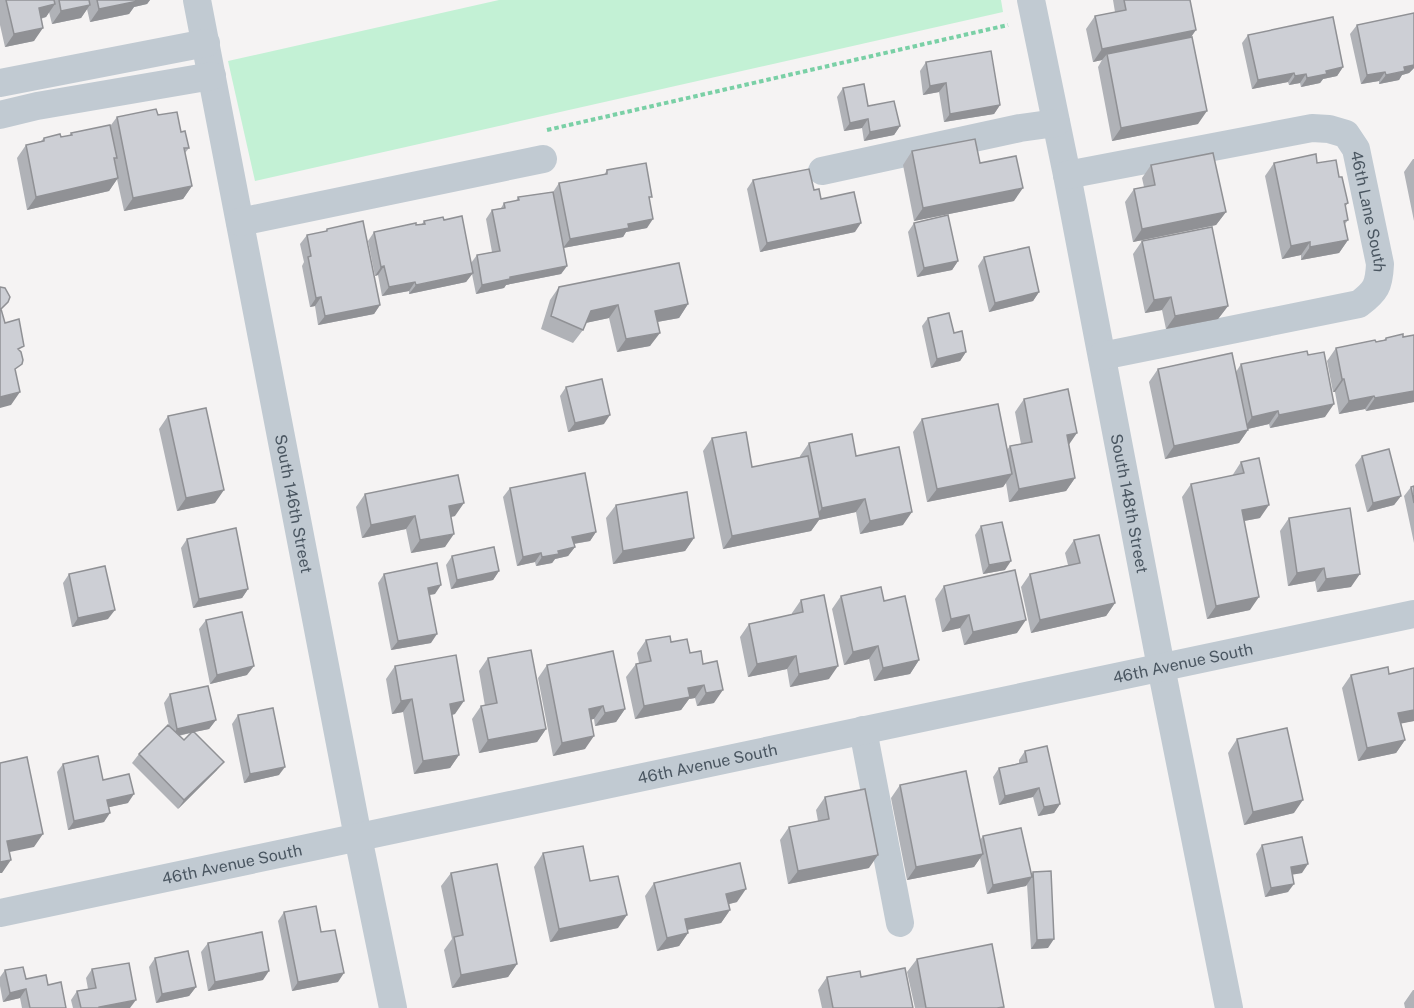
<svg xmlns="http://www.w3.org/2000/svg" width="1414" height="1008" viewBox="0 0 1414 1008" font-family="'Public Sans',sans-serif">
	<style>
		.green { fill: #c3f1d5 }
		.lines { fill: none; stroke-linecap: round; stroke-linejoin: round }
		.path { stroke: #7ad0a6; stroke-width: 4; stroke-dasharray: 4.5 3; stroke-linecap: butt }
		.minor { stroke: #c1cad2; stroke-width: 28 }
		.wall { fill: #b0b2b7; fill-rule: evenodd }
		.shaded-wall { fill: #909195 }
		.building { fill: #cdcfd5; stroke: #909195; stroke-width: 1.5 }
		.labels { text-anchor: middle; stroke-width: 6; stroke-linejoin: round; paint-order: stroke }
		.street-label { font-size: 16px; fill: #4a5661; stroke: #fff }
	</style>
	<rect width="100%" height="100%" fill="#f5f3f3"/>
	<!-- green -->
	<path class="green" d="M499,0H1001L1003,12L255,181L228,61Z"/>
	<g class="lines">
		<!-- path -->
		<path class="path" d="M547,130L1008,25"/>
		<!-- minor -->
		<g class="minor">
			<path id="s1" d="M197,0L358,837L393,1008"/>
			<path id="s2" d="M1031,0L1067,175L1161,667L1229,1008"/>
			<path d="M0,83L206,43"/>
			<path d="M0,115L37,106L212,76"/>
			<path d="M822,171L1020,128L1056,123"/>
			<path id="s3" d="M1067,175L1312,128L1329,129L1346,134L1356,149L1380,264C1379,286 1376,291 1359,304L1102,356"/>
			<path d="M240,222L543,159"/>
			<path d="M863,730L900,923"/>
			<path id="s4" d="M0,913L1414,614"/>
		</g>
	</g>
	<!-- wall -->
	<path class="wall" d="M0,0H150L147,4L134,7L129,14L90,22L87,9L81,18L52,24L49,12L46,17L41,19L34,41L5,47L0,25Z
		M1113,0H1190L1191,37L1198,124L1112,141L1098,67L1102,60L1093,62L1086,29L1095,16L1115,12Z
		M1414,13V68L1409,73L1402,75L1399,80L1379,84V81L1361,84L1350,34L1357,25Z
		M1248,35L1343,67L1337,76L1323,79L1320,83L1301,87L1300,83L1289,85L1288,82L1252,89L1242,43Z
		M926,62L1000,105L994,114L944,122L939,92L923,95L920,71Z
		M843,88L868,106L900,126L894,135L864,141L862,128L844,131L837,97Z
		M158,115L181,132L189,148L185,153L192,186L183,199L124,211L117,179L109,191L27,210L17,158L26,145L41,141L44,138L61,137L69,136L71,133L111,125L117,117Z
		M912,151L980,163L1014,201L914,221L903,165Z
		M1413,159H1414V221L1404,172Z
		M1274,163H1317L1339,177L1348,203L1345,207L1348,220L1345,224L1348,240L1339,253L1301,260V255L1282,259L1265,176Z
		M1151,165L1226,212L1216,225L1133,242L1125,202L1134,189L1144,187L1142,178Z
		M607,170L649,201L647,228L626,232L623,237L563,248L567,266L561,274L506,285L504,288L476,294L472,274L466,282L409,294V291L382,296L378,275L375,276L368,241L374,232L422,224L424,221L444,220L471,263L477,255L492,252L486,219L492,210L501,208L504,203L516,201L518,197L553,192L559,183L604,175Z
		M753,180L814,190L821,199L855,232L760,252L747,189Z
		M914,223L958,261L952,270L917,277L908,232Z
		M327,229L380,305L374,314L318,325L315,306L310,307L302,266L304,262L300,244L307,235L325,232Z
		M1142,241L1228,306L1218,319L1166,329L1162,310L1145,313L1133,254Z
		M984,257L1039,292L1033,301L989,312L978,266Z
		M559,287L688,304L679,318L657,322L650,346L617,352L609,318L585,323L583,330L573,343L541,329L550,300Z
		M928,318L954,333L966,352L960,361L931,368L922,326Z
		M1414,335V402L1366,411L1365,409L1339,414L1335,392H1333L1327,361L1336,348L1384,340L1386,338L1403,337Z
		M1308,355L1325,417L1270,428L1269,424L1248,429V430L1239,443L1165,459L1149,382L1158,369L1236,372L1241,364Z
		M566,387L604,424L568,432L560,396Z
		M1024,399L1069,445L1075,478L1066,491L1009,502L1006,483L1003,487L927,502L913,432L922,419L1007,450L1010,446L1021,444L1015,412Z
		M168,416L215,503L177,511L159,429Z
		M712,438L752,467L800,458V456L809,443L856,456L903,525L860,534L856,512L819,520L811,531L723,549L703,451Z
		M1362,456L1401,496L1394,505L1367,512L1355,465Z
		M1241,462L1260,518L1244,521L1250,610L1207,619L1182,497L1191,484L1232,476Z
		M1414,486V543L1404,496L1411,487Z
		M510,488L596,532L590,541L574,544L575,547L568,556L555,559L552,563L536,566L535,562L517,566L503,497Z
		M365,494L455,516L451,517L445,547L411,553L406,529L362,538L356,507Z
		M616,505L694,538L685,551L613,564L606,518Z
		M1289,518L1351,587L1317,592L1315,581L1288,586L1280,531Z
		M981,526L1005,570L983,574L975,535Z
		M187,539L248,589L242,598L193,608L181,548Z
		M1074,540L1115,603L1106,616L1031,633L1021,587L1030,574L1068,565L1065,553Z
		M452,556L499,571L493,580L451,589L446,565Z
		M69,574L108,619L72,627L63,583Z
		M384,574L435,594L429,595L431,643L391,650L378,583Z
		M944,586L1017,633L964,645L960,628L942,632L935,599Z
		M841,596L884,601L919,660L910,674L874,681L869,659L844,665L832,609Z
		M801,600L829,679L790,687L787,669L748,677L740,637L749,624L792,615V613Z
		M206,620L247,675L210,684L199,629Z
		M646,640L671,642L690,653L703,664L714,703L697,706L695,698L689,699L681,710L635,719L626,677L636,664L639,663L637,653Z
		M488,658L546,729L537,742L479,753L472,719L481,706H485L479,671Z
		M547,665L625,709L616,722L595,726L594,719H591L585,749L553,756L538,678Z
		M395,666L455,714L452,715L459,755L450,768L414,774L403,712L392,714L386,679Z
		M1414,668V721L1401,723L1405,740L1396,753L1358,761L1342,688L1351,675L1389,674Z
		M170,694L216,720L209,729L194,732L217,770L178,809L132,763L139,754L169,726L164,703ZM190,733L184,740L179,736Z
		M238,715L279,775L244,783L232,724Z
		M1237,739L1294,813L1244,825L1228,753Z
		M1025,751L1060,804L1054,813L1038,816L1033,797L999,805L993,777L999,768L1019,763V760Z
		M63,764L103,780L128,803L109,807L104,822L68,830L57,772Z
		M900,785L980,840L983,836L1031,875L1033,872L1048,948L1031,949L1027,884L1026,886L987,894L980,858L974,867L907,880L891,798Z
		M825,797L869,868L788,884L780,840L789,827L818,821L816,810Z
		M1262,845L1302,873L1293,874L1288,892L1265,897L1256,854Z
		M543,853L590,881L618,928L550,942L534,867Z
		M451,873L517,964L508,977L452,988L444,950L452,939L441,886Z
		M654,883L737,902L729,904L730,910L721,923L687,930L688,933L679,946L657,951L645,896Z
		M284,912L321,932L338,982L292,991L278,921Z
		M208,943L263,980L208,991L201,952Z
		M155,958L196,987L189,996L156,1003L149,967Z
		M917,959L1004,1007L1003,1008H915L907,972Z
		M92,969L130,1008H73L71,1000L77,991L88,989L86,978Z
		M5,970L26,979L48,985L66,1008H22L20,998L3,1002L0,986V977Z
		M827,977H861L913,1008H822L818,990Z
		M1413,990H1414V1008H1405L1404,1003Z"/>
	<!-- shaded-wall -->
	<path class="shaded-wall" d="M51,0H54L51,5L55,4L46,17L29,21L39,8Z
		M134,0H150L147,4L134,7L129,14L90,22L99,9Z
		M90,5L81,18L52,24L61,11Z
		M43,28L34,41L5,47L14,34Z
		M1196,30L1187,43L1107,54L1102,60L1093,62L1102,49Z
		M1414,62V68L1409,73L1402,75L1399,80L1379,84L1386,75Z
		M1343,67L1337,76L1323,79L1320,83L1301,87L1307,78L1326,71Z
		M1385,72L1379,81L1361,84L1367,75Z
		M1294,73L1288,82L1252,89L1258,80Z
		M1306,74L1300,83L1289,85L1295,76Z
		M946,83L939,92L923,95L930,86Z
		M1000,105L994,114L944,122L950,114Z
		M1207,111L1198,124L1112,141L1121,128Z
		M868,119L862,128L844,131L850,123Z
		M900,126L894,135L864,141L870,132Z
		M118,178L109,191L27,210L36,197Z
		M192,186L183,199L124,211L133,198Z
		M1023,188L1014,201L914,221L923,208Z
		M1226,212L1216,225L1133,242L1142,229Z
		M653,219L647,228L626,232L623,237L563,248L570,239L628,224Z
		M861,223L855,232L760,252L767,243Z
		M1348,240L1339,253L1301,260L1310,247Z
		M1310,242L1301,255L1282,259L1291,246Z
		M958,261L952,270L917,277L924,268Z
		M384,266L378,275L375,276L381,267Z
		M567,266L561,274L506,285L504,288L476,294L482,285L510,277Z
		M473,273L466,282L409,294L416,285Z
		M415,282L409,291L382,296L389,287Z
		M1039,292L1033,301L989,312L995,303Z
		M321,297L315,306L310,307L316,298Z
		M1171,297L1162,310L1145,313L1154,300Z
		M688,304L679,318L646,324L655,311Z
		M380,305L374,314L318,325L325,316Z
		M618,305L609,318L581,324L591,311Z
		M1228,306L1218,319L1166,329L1175,316Z
		M660,333L650,346L617,352L626,339Z
		M966,352L960,361L931,368L937,359Z
		M1342,379H1344L1335,392H1333Z
		M1414,391V402L1366,411L1375,398Z
		M20,392L11,405L0,408V397Z
		M1374,396L1365,409L1339,414L1349,401Z
		M1334,404L1325,417L1270,428L1279,415Z
		M1278,411L1269,424L1243,430L1252,417Z
		M610,415L604,424L568,432L575,423Z
		M1248,430L1239,443L1165,459L1174,446Z
		M1077,433L1068,446L1067,435Z
		M1012,474L1003,487L927,502L937,489Z
		M1075,478L1066,491L1009,502L1019,489Z
		M224,490L215,503L177,511L186,498Z
		M1401,496L1394,505L1367,512L1373,503Z
		M865,499L856,512L819,520L811,531L723,549L732,536L814,519L822,508Z
		M464,503L455,516L439,519L449,506Z
		M1269,505L1260,518L1233,523L1242,510Z
		M912,512L903,525L860,534L870,521Z
		M415,516L406,529L362,538L371,525Z
		M596,532L590,541L566,545L572,537Z
		M454,534L445,547L411,553L420,540Z
		M694,538L685,551L613,564L623,551Z
		M575,547L568,556L555,559L552,563L536,566L542,557L558,551Z
		M541,553L535,562L517,566L523,557Z
		M1011,561L1005,570L983,574L989,565Z
		M1324,568L1315,581L1288,586L1297,573Z
		M499,571L493,580L451,589L457,580Z
		M1360,574L1351,587L1317,592L1326,579Z
		M441,585L435,594L422,596L428,588Z
		M248,589L242,598L193,608L199,599Z
		M1259,597L1250,610L1207,619L1216,606Z
		M1115,603L1106,616L1031,633L1040,620Z
		M115,610L108,619L72,627L78,618Z
		M969,615L960,628L942,632L951,619Z
		M1026,620L1017,633L964,645L973,632Z
		M437,634L431,643L391,650L398,641Z
		M878,646L869,659L844,665L853,652Z
		M796,656L787,669L748,677L757,664Z
		M919,660L910,674L874,681L883,668Z
		M254,666L247,675L210,684L217,675Z
		M838,666L829,679L790,687L799,674Z
		M704,685L695,698L689,699L681,710L635,719L644,706L688,688Z
		M723,690L714,703L697,706L706,693Z
		M412,699L403,712L392,714L401,701Z
		M464,701L455,714L441,717L450,704Z
		M603,706L594,719L580,722L589,709Z
		M625,709L616,722L595,726L605,713Z
		M1414,710V721L1389,726L1398,713Z
		M216,720L209,729L171,737L177,729Z
		M546,729L537,742L479,753L488,740Z
		M594,736L585,749L553,756L562,743Z
		M1405,740L1396,753L1358,761L1367,748Z
		M459,755L450,768L414,774L423,761Z
		M224,762L217,770L178,809L184,800Z
		M285,767L279,775L244,783L250,774Z
		M1039,788L1033,797L999,805L1005,796Z
		M134,794L128,803L101,809L107,800Z
		M1303,800L1294,813L1244,825L1253,812Z
		M1060,804L1054,813L1038,816L1044,807Z
		M110,813L104,822L68,830L74,821Z
		M43,834L34,847L0,854L7,841Z
		M983,854L974,867L907,880L916,867Z
		M878,855L869,868L788,884L798,871Z
		M11,860L2,873H0V862Z
		M1308,864L1302,873L1285,876L1291,867Z
		M1032,877L1026,886L987,894L993,885Z
		M1294,884L1288,892L1265,897L1271,888Z
		M746,889L737,902L717,907L726,894Z
		M730,910L721,923L676,932L685,919Z
		M627,915L618,928L550,942L559,929Z
		M688,933L679,946L657,951L667,938Z
		M1054,939L1048,948L1031,949L1037,940Z
		M517,964L508,977L452,988L461,975Z
		M269,971L263,980L208,991L215,982Z
		M344,973L338,982L292,991L298,982Z
		M196,987L189,996L156,1003L162,994Z
		M26,989L20,998L3,1002L10,993Z
		M136,1000L130,1008H98L99,1007Z"/>
	<!-- building -->
	<path class="building" d="M6,0H54L55,4L39,8L43,28L14,34Z
		M59,0H89L90,5L61,11Z
		M97,0H138V1L99,9Z
		M1124,0H1190L1196,30L1102,49L1095,16L1126,10Z
		M1414,13V65L1404,67L1405,71L1386,75L1385,72L1367,75L1357,25Z
		M1333,17L1343,67L1326,71L1327,74L1307,78L1306,74L1295,76L1294,73L1258,80L1248,35Z
		M1192,37L1207,111L1121,128L1107,54Z
		M991,51L1000,105L950,114L946,83L930,86L926,62Z
		M864,84L868,106L894,101L900,126L870,132L868,119L850,123L843,88Z
		M156,109L158,115L177,112L181,132L185,131L189,148H184L192,186L133,198L117,117Z
		M110,125L117,158H114L118,178L36,197L26,145L44,141V138L60,134L61,137L72,135L71,133Z
		M975,139L980,163L1016,156L1023,188L923,208L912,151Z
		M1213,153L1226,212L1142,229L1134,189L1155,185L1151,165Z
		M1316,154L1317,163L1336,160L1339,177H1342L1348,203L1345,204L1348,220L1344,221L1348,240L1310,247V242L1291,246L1274,163Z
		M646,163L652,197H649L653,219L628,224L629,228L570,239L559,183L607,174V170Z
		M809,169L814,190L819,189L821,199L854,192L861,223L767,243L753,180Z
		M553,192L567,266L510,277V279L482,285L477,255L500,251L492,210L505,208L504,203L519,200L518,197Z
		M948,215L958,261L924,268L914,223Z
		M462,216L473,273L416,285L415,282L389,287L384,266L381,267L374,232L416,223V225L425,224L424,221L443,217L444,220Z
		M363,221L380,305L325,316L321,297L316,298L308,257L311,256L307,235L327,231V229Z
		M1212,227L1228,306L1175,316L1171,297L1154,300L1142,241Z
		M1029,247L1039,292L995,303L984,257Z
		M679,263L688,304L655,311L660,333L626,339L618,305L591,311L583,330L551,316L559,287Z
		M0,287L5,288L10,297L8,302L1,309L5,323L19,319L24,346L18,349L21,352L23,360L22,364L15,369L20,392L0,397Z
		M949,313L954,333L962,331L966,352L937,359L928,318Z
		M1403,334V337L1414,335V391L1375,398L1374,396L1349,401L1344,379H1342L1336,348L1375,340L1376,342L1386,340V338Z
		M1307,351L1308,355L1324,352L1334,404L1279,415L1278,411L1252,417L1241,364Z
		M1232,353L1248,430L1174,446L1158,369Z
		M602,379L610,415L575,423L566,387Z
		M1068,389L1077,433L1067,435L1075,478L1019,489L1010,446L1032,442L1024,399Z
		M998,404L1012,474L937,489L922,419Z
		M206,408L224,490L186,498L168,416Z
		M746,432L752,467L808,456L820,518L732,536L712,438Z
		M852,434L856,456L899,447L912,512L870,521L865,499L822,508L809,443Z
		M1389,449L1401,496L1373,503L1362,456Z
		M1259,458L1269,505L1242,510L1259,597L1216,606L1191,484L1244,473L1241,462Z
		M585,473L596,532L572,537L575,547L558,551L559,554L542,557L541,553L523,557L510,488Z
		M458,475L464,503L449,506L454,534L420,540L415,516L371,525L365,494Z
		M1414,486V503L1411,487Z
		M687,492L694,538L623,551L616,505Z
		M1350,508L1360,574L1326,579L1324,568L1297,573L1289,518Z
		M1002,522L1011,561L989,565L981,526Z
		M236,528L248,589L199,599L187,539Z
		M1099,535L1115,603L1040,620L1030,574L1080,563L1074,540Z
		M494,547L499,571L457,580L452,556Z
		M437,563L441,585L428,588L437,634L398,641L384,574Z
		M105,566L115,610L78,618L69,574Z
		M1015,570L1026,620L973,632L969,615L951,619L944,586Z
		M881,587L884,601L905,596L919,660L883,668L878,646L853,652L841,596Z
		M824,595L838,666L799,674L796,656L757,664L749,624L803,612L801,600Z
		M242,612L254,666L217,675L206,620Z
		M670,636L671,642L687,639L690,653L701,651L703,664L717,661L723,690L706,693L704,685L688,688L690,697L644,706L636,664L651,661L646,640Z
		M531,650L546,729L488,740L481,706L497,703L488,658Z
		M613,651L625,709L605,713L603,706L589,709L594,736L562,743L547,665Z
		M456,655L464,701L450,704L459,755L423,761L412,699L401,701L395,666Z
		M1388,667L1389,674L1414,668V710L1398,713L1405,740L1367,748L1351,675Z
		M208,686L216,720L177,729L170,694Z
		M273,708L285,767L250,774L238,715Z
		M168,725L184,740L193,731L224,762L184,800L139,754Z
		M1287,728L1303,800L1253,812L1237,739Z
		M1047,746L1060,804L1044,807L1039,788L1005,796L999,768L1027,762L1025,751Z
		M98,756L103,780L129,774L134,794L107,800L110,813L74,821L63,764Z
		M27,757L43,834L7,841L11,860L0,862V763Z
		M966,771L983,854L916,867L900,785Z
		M865,789L878,855L798,871L789,827L829,819L825,797Z
		M1021,828L1032,877L993,885L983,836Z
		M1302,837L1308,864L1291,867L1294,884L1271,888L1262,845Z
		M583,846L590,881L618,876L627,915L559,929L543,853Z
		M740,863L746,889L726,894L730,910L685,919L688,933L667,938L654,883Z
		M497,864L517,964L461,975L454,937L463,935L451,873Z
		M1051,871L1054,939L1037,940L1033,872Z
		M316,906L321,932L335,930L344,973L298,982L284,912Z
		M262,932L269,971L215,982L208,943Z
		M992,944L1004,1007L997,1008H926L917,959Z
		M188,951L196,987L162,994L155,958Z
		M129,963L136,1000L99,1007V1008H81L77,991L96,988L92,969Z
		M23,967L26,979L46,975L48,985L61,982L66,1008H30L26,989L10,993L5,970Z
		M905,968L913,1008H833L827,977L860,971L861,977Z"/>
	<g class="labels">
		<!-- street labels -->
		<g class="street-label">
			<text dy="6" stroke="none"><textPath href="#s3" startOffset="366">46th Lane South</textPath></text>
			<text dy="6" stroke="none"><textPath href="#s1" startOffset="513">South 146th Street</textPath></text>
			<text dy="6" stroke="none"><textPath href="#s2" startOffset="513">South 148th Street</textPath></text>
			<text dy="6" stroke="none"><textPath href="#s4" startOffset="1209">46th Avenue South</textPath></text>
			<text dy="6" stroke="none"><textPath href="#s4" startOffset="723">46th Avenue South</textPath></text>
			<text dy="6" stroke="none"><textPath href="#s4" startOffset="237">46th Avenue South</textPath></text>
		</g>
	</g>
</svg>
